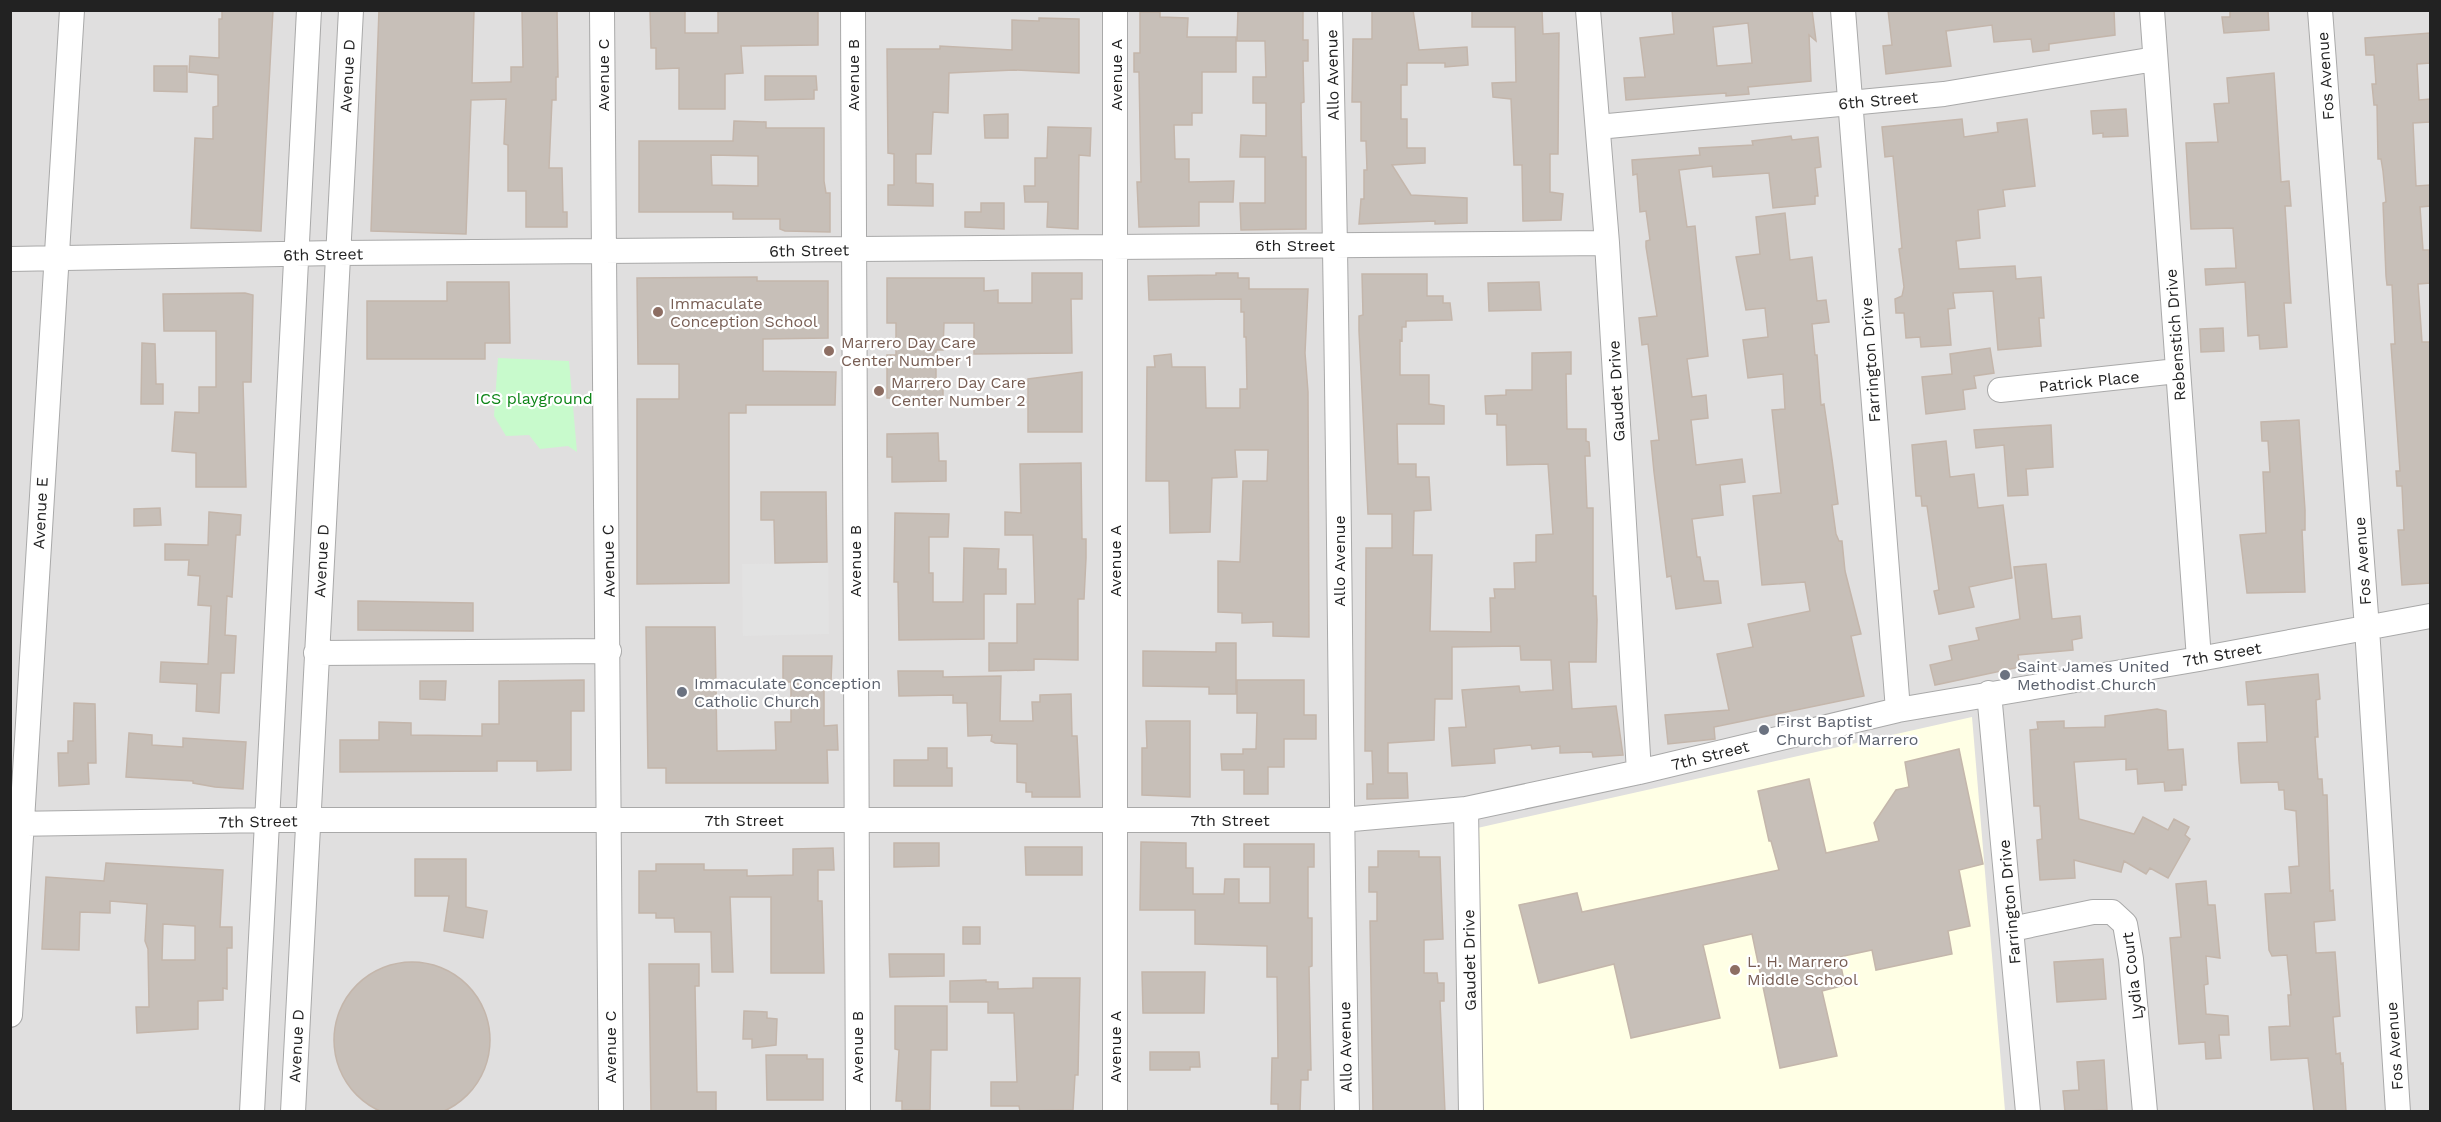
<svg xmlns="http://www.w3.org/2000/svg" width="2441" height="1122" viewBox="0 0 2441 1122" font-family="'Work Sans',sans-serif">
	<style>
		.residential { fill: #e0dfdf }
		.education { fill: #ffffe5 }
		.park { fill: #c8facc }
		.parking { fill: #e2e2e2 }
		.building { fill: #c7bfb8; stroke: #c4b6ab; stroke-width: 1.5; fill-rule: evenodd }
		.lines { fill: none; stroke-linecap: round; stroke-linejoin: round }
		.minor-casing { stroke: #a9a9a9; stroke-width: 26 }
		.minor { stroke: #fff; stroke-width: 24 }
		.education-dot { fill: #8d6e63; stroke: #fff; stroke-width: 2 }
		.worship-dot { fill: #6b7280; stroke: #fff; stroke-width: 2 }
		.labels { text-anchor: middle; stroke-width: 4.5; stroke-linejoin: round; paint-order: stroke }
		.street-label { font-size: 16px; fill: #222; stroke: #fff }
		.education-label { font-size: 16px; fill: #785e54; stroke: #fff; text-anchor: start }
		.park-label { font-size: 16px; fill: #0c8416; stroke: #fff }
		.worship-label { font-size: 16px; fill: #5b616d; stroke: #fff; text-anchor: start }
	</style>
	<rect width="100%" height="100%" fill="#f2efe9"/>
	<!-- residential -->
	<path class="residential" d="M11,11H2430V1111H11Z"/>
	<!-- education -->
	<path class="education" d="M1972,717L2005,1111H1481L1473,829Z"/>
	<!-- park -->
	<path class="park" d="M498,358L569,361L577,452L568,446L540,449L529,435L506,436L494,416Z"/>
	<!-- parking -->
	<path class="parking" d="M828,563L829,634L743,636L742,564Z"/>
	<!-- building -->
	<path class="building" d="M222,10H273L261,231L191,228L195,138L213,139V107L218,106V75L189,72L190,56L219,58V19H222Z
		M379,10H474L472,83L511,82V67H523L522,10H557L558,77H556V100H552L549,168H562L563,212H567V227H526V191H508V145L504,144L506,99L471,100L466,234L371,231Z
		M650,10H685V33H718V10H818V45L741,46L743,73L725,74V109H679V68L656,69V48H651Z
		M1238,10H1303V40H1308V61H1303L1304,102L1301,103L1302,157H1306V229L1241,230L1240,203H1265V157H1240L1241,135L1266,136V103H1253V77H1266L1265,41H1237Z
		M1372,10H1413L1419,50L1467,47L1468,65L1445,67V63H1407V85H1401V119H1407V148H1425V163L1392,165L1411,195L1467,198V223L1435,224V221L1359,224L1361,199H1364V170H1367L1366,141H1361V102H1352L1353,39H1372Z
		M1472,10H1542L1543,34L1559,33L1558,154H1550V192L1563,194L1561,220L1523,221L1522,165H1514L1511,99L1493,97L1492,83L1516,82L1515,27H1472Z
		M1672,10H1812L1816,41L1809,35L1811,81L1748,87L1749,94L1726,96V93L1626,100L1624,78L1645,77L1640,38L1674,34ZM1748,23L1752,63L1717,66L1713,27Z
		M1888,10H2114L2115,35L2049,44V50L2033,52L2031,39L1994,42L1992,25L1946,31L1951,66L1886,74L1883,46L1892,45Z
		M2230,10H2268L2269,30L2224,33L2222,17H2230Z
		M1140,12H1160V17L1188,18L1187,37H1236V72H1202V113H1192V125H1174L1175,159H1189V182L1234,181L1233,202H1199V226L1139,227L1137,182H1141L1139,72H1134V53H1140Z
		M1039,18L1079,19V73L1014,70L949,73L948,113L933,112L931,154H916V183L933,184V206L888,205V185H894V154L888,153L887,49H940V46L1012,50V20L1039,21Z
		M2430,33V63L2417,64L2419,100L2430,99V122L2413,123L2416,186L2430,185V206L2420,207L2423,250H2429L2430,283L2418,284L2422,342H2430V583L2402,585L2398,530H2404L2402,486H2397L2396,471H2400L2391,344H2395L2392,285H2387L2386,276L2383,203L2386,202L2383,171L2381,159H2378L2377,105H2374L2372,84H2376L2374,55H2366L2365,38Z
		M154,66H187V92L154,91Z
		M2274,73L2281,182L2289,181L2291,206H2285L2291,303H2284L2287,347L2260,349L2259,335L2248,336L2245,282L2206,285L2205,269L2236,268L2233,228L2191,229L2186,143L2218,142L2214,104L2229,103L2227,78Z
		M765,76H816L817,90H814V99L765,100Z
		M2126,109L2128,136L2103,137V133L2093,134L2091,111Z
		M1008,114V138H985L984,115Z
		M1962,119L1964,137L1998,132L1997,123L2027,119L2035,186L2003,190L2005,206L1978,210L1980,238L1956,241L1959,269L2015,266L2016,279L2041,277L2044,318H2039L2041,346L1998,350L1993,291L1953,293L1955,308L1948,309L1951,345L1921,347L1920,337L1906,338L1904,313H1896L1895,299L1902,296L1904,287L1899,249L1902,248L1893,156L1885,157L1882,127Z
		M734,121L766,122V128H824V181L826,193H830V232L785,231L780,229V219H733V212H639V141H733ZM711,155L758,156V186L712,185Z
		M1048,127L1091,128L1090,156L1079,155L1078,229L1047,227L1048,202H1025L1024,186H1035V158H1047Z
		M1791,136L1792,140L1818,137L1821,167L1815,168L1818,196H1815V204L1773,208L1769,173L1713,177L1712,166L1679,170L1687,227L1695,226L1708,356L1687,359L1692,397L1706,395L1708,418L1691,420L1696,465L1742,459L1745,482L1720,485L1723,515L1692,519L1697,557H1700L1704,581H1718L1721,603L1676,609L1671,576L1667,577L1654,472L1651,441L1659,440L1648,344L1642,345L1639,318L1657,316L1646,247V241L1650,240L1646,211L1640,212L1637,174L1633,175L1632,160L1700,155L1699,148L1753,145L1752,141Z
		M981,203H1004V229L965,227V212H981Z
		M1785,213L1790,260L1812,257L1817,301L1826,300L1829,322L1812,324L1815,355H1817L1821,405L1824,404L1832,459L1838,504L1832,505L1836,534L1839,541H1842L1845,571L1861,634L1851,636L1864,696L1714,727L1715,739L1668,744L1665,715L1729,710L1717,654L1753,647L1748,624L1810,611L1805,582L1762,585L1753,496L1781,493L1772,410L1785,409L1783,374L1748,378L1743,340L1768,337L1765,308L1746,310L1736,257L1760,254L1756,217Z
		M1032,273H1082V299H1071L1072,353L974,354V323H944L943,350H936V383H943V398H887V355H896V323H887V278H984V291L998,290V303H1032Z
		M1216,273H1238V278H1249V289H1308L1305,353L1308,392L1309,637L1273,636V622L1242,623V613L1218,612V561L1240,562L1243,481H1267L1268,450H1235L1237,477L1212,478L1210,532L1170,533L1169,481H1146L1147,367H1155L1154,356L1171,354L1172,367H1205L1206,408H1240V389H1247L1246,337H1244V312H1241V299L1149,300L1148,276L1216,275Z
		M1362,274H1427V296H1443V303H1450L1452,320L1406,321V327H1402V341L1400,340V375H1429V404L1444,406V424H1397L1398,464H1416V477H1429L1431,510L1414,511L1413,555H1432L1430,631L1491,632L1490,598H1495L1494,589H1515L1514,563L1536,562V535L1553,534L1548,464L1507,465L1506,425H1497V414H1486L1485,396L1506,395V390H1532V353L1571,352V374H1566L1567,429H1586V441L1589,442L1590,456H1585L1587,508H1593V596H1596L1597,620L1596,662H1569L1572,709L1616,706L1623,755L1593,757L1592,752L1560,753V746L1532,749L1531,745L1494,749L1495,763L1452,766L1449,728L1466,727L1462,690L1519,686L1520,692L1553,690L1551,660H1521L1520,646L1452,647V699H1435L1434,740L1388,743V773H1407L1408,798L1367,799V784H1373L1372,751H1365L1366,548H1392V514H1368L1359,331V316L1363,315Z
		M757,277V281H828V338L763,339V371L836,372L835,405H746V413H729V583L637,584V399H679V364H638L637,278Z
		M447,282H509L510,343H485V359H367V301H447Z
		M1539,282L1541,310L1489,311L1488,283Z
		M245,293L253,295L251,382H243L246,487H196V453L172,451L175,412L199,413V387H216V331H164L163,294Z
		M2223,328L2224,351L2201,352L2200,329Z
		M142,343L155,344L156,384H163V404H141Z
		M1990,348L1994,373L1974,376L1976,388L1963,390L1965,409L1926,414L1922,377L1952,374L1950,354Z
		M1082,372V432H1028V379Z
		M2299,420L2305,510V530H2302L2305,592L2247,593L2240,535L2266,533L2263,472H2270L2268,441H2262L2261,422Z
		M2051,425L2053,467L2026,469L2028,495L2008,496L2004,445L1976,448L1974,430Z
		M938,433L939,461H946V481L892,482V457H887V434Z
		M1946,441L1950,477L1974,474L1978,508L2003,505L2012,578L1969,587L1974,607L1939,614L1934,591L1939,590L1927,506H1922L1921,496H1916L1912,445Z
		M1081,463L1082,539H1086V558L1084,599H1078V660L1034,659V670L989,671V643H1017V604H1035L1033,535H1005V512L1021,513L1020,464Z
		M761,492H826L827,562L775,563L774,520H761Z
		M160,508L161,525L134,526V509Z
		M209,512L241,515L240,535H236L232,597L227,596L225,635L236,636L234,673H221L219,713L196,711L197,684L160,682L161,662L208,664L211,606L198,605L200,576L188,575L189,560H165V544L208,545Z
		M895,513L949,514L948,537H929V573H933V602H963L964,548L999,549L998,569H1006V594H984V639L899,640L898,582H894Z
		M2046,564L2052,619L2080,616L2082,638L2072,640L2073,650L2018,655L2020,667L1935,685L1930,665L1952,660L1949,646L1979,640L1976,628L2020,619L2014,567Z
		M358,601L473,603V631L358,630Z
		M646,627H715L717,751L776,750L775,722H791V682H783V656H832L831,682H824V726L837,725L838,750H827L828,783H666V768H648Z
		M1216,643H1236V694H1209V687L1143,686V651L1216,652Z
		M898,671H943V677L1001,676L1000,721H1033L1032,702H1040V695L1071,694L1072,736H1077L1080,797H1032V792H1026V783L1017,782V744L995,743L991,741L992,735L968,736L967,703H953V695L899,696Z
		M2318,674L2320,699L2316,700L2318,737H2315L2318,779H2322L2323,795H2327L2330,891L2333,890L2335,920L2314,922L2316,953L2335,952L2340,1016L2333,1017L2336,1054L2340,1053L2341,1064L2343,1063L2346,1112H2314L2308,1058L2271,1060L2269,1027L2290,1026L2288,995H2291L2287,955L2272,956L2269,950L2265,894L2291,893L2289,867L2299,866L2296,811L2285,809L2284,790H2279L2278,782L2241,783L2239,761L2238,743L2267,742L2265,704L2248,705L2246,682Z
		M584,680V711H571V770L537,771V761H497V771L340,772V740H379V722L411,723V735L482,736V724H499V681Z
		M1237,680H1304V715H1316V739H1284V767H1268V794H1244V770H1222L1221,754H1243V749H1256L1257,713H1237Z
		M420,681H446L445,700L420,699Z
		M74,703L95,704L96,763H88L89,784L59,786L58,753H68V741H73Z
		M2157,709L2166,711L2168,750L2183,749L2186,785H2182V790L2165,791L2164,782L2138,784L2137,769L2126,770V759L2074,762L2079,819L2134,834L2143,817L2168,830L2174,819L2189,827L2185,835L2190,839L2168,878L2150,868L2146,874L2124,861L2121,872L2074,860L2075,878L2040,880L2037,840L2042,839L2040,806H2034L2030,730L2038,729L2037,722L2064,721V728L2105,727V716Z
		M1146,721H1190V797L1142,795V748H1147Z
		M129,733L152,735V745L183,747V738L246,742L243,789L215,787L193,783V781L126,777Z
		M928,748H947V768H952V786H894V760H928Z
		M1959,749L1983,864L1959,870L1970,926L1948,931L1952,954L1876,970L1872,950L1839,957L1845,985L1822,991L1837,1056L1780,1068L1752,934L1703,945L1720,1018L1631,1038L1614,964L1539,983L1519,905L1577,893L1582,912L1779,870L1771,841H1769L1758,791L1809,779L1826,853L1879,841L1874,823L1896,790L1909,787L1905,762Z
		M1141,842L1186,843V868H1193V894H1224L1225,879H1239V903H1270V867H1244V844H1314V867H1308V918H1312V966L1309,967L1311,1070H1308V1080H1301L1300,1112H1278V1104H1271L1272,1058H1278L1277,977H1267V946L1195,944V910H1140Z
		M894,843H939V866L894,867Z
		M1025,847H1082V875H1026Z
		M833,848L834,870H818V901H822L824,973H771V897H730L733,972H712L711,932H675L674,918H656V913H639V871H656V864H704V870H747V876L793,875V849Z
		M1378,851H1419V857H1440L1443,939L1424,940V973H1437L1438,983H1444V1001H1440L1445,1112H1373L1370,921H1377V892H1369V867H1378Z
		M415,859H466V907L487,911L483,938L444,931L449,896H415Z
		M106,863L223,870L220,927H232V948H227V989L223,988V1000L198,1001V1029L137,1033L136,1007H149L148,949L145,941L147,904L110,901V913L80,912L79,950L42,949L46,877L104,881ZM163,924L195,926V960H162Z
		M2206,881L2208,905H2215L2220,958L2206,956L2208,984L2204,985L2206,1014L2228,1016L2229,1035H2219L2221,1058L2206,1059L2205,1042L2179,1044L2170,938L2181,937L2176,884Z
		M963,927H980V944H963Z
		M889,954H944V976L890,977Z
		M2103,959L2106,999L2057,1002L2054,962Z
		M334 1040a78 78 0 1 1 156 0a78 78 0 1 1-156 0Z
		M649,964H699V986H695L697,1092H716V1112H651Z
		M1142,972H1205L1204,1013H1143Z
		M1033,978H1080L1078,1075H1075L1073,1110L1020,1111L1019,1106H991V1082H1017L1014,1013H988V1002H950V981L986,980V982H998V989L1033,988Z
		M895,1006H947V1050H931L930,1110H902V1101H896L899,1050L895,1049Z
		M744,1011L767,1012V1018L777,1019L776,1045L752,1048V1039H743Z
		M1150,1052H1199L1200,1067H1190V1070H1150Z
		M766,1055H807V1059H823V1100H767Z
		M2104,1060L2107,1110L2065,1112L2063,1091L2079,1090L2077,1062Z"/>
	<g class="lines">
		<defs>
			<path id="minor" d="M602,10L611,1112
				M853,10L858,1112
				M1330,10C1340,377 1339,745 1347,1112
				M1588,10L1607,243L1639,772
				M1843,10L1898,710
				M2152,10L2199,659
				M2320,10L2367,628L2398,1112
				M1598,127L1944,94L2155,59
				M10,259L337,253L1607,243
				M2000,390L2177,371
				M316,653L609,651
				M1989,693L2028,1112
				M1466,809L1471,1112
				M10,824L266,820H1341L1466,809L1639,772L1898,710L2199,659L2430,616
				M2012,929L2093,912H2112L2125,924L2131,959L2145,1112
				M10,1015L72,10
				M252,1112L309,10
				M293,1112L351,10
				M1115,1112V10"/>
		</defs>
		<!-- minor casing -->
		<use href="#minor" class="minor-casing"/>
		<!-- minor -->
		<use href="#minor" class="minor"/>
	</g>
	<!-- markers -->
	<g class="education-dot">
		<circle cx="658" cy="312" r="6"/>
		<circle cx="829" cy="351" r="6"/>
		<circle cx="879" cy="391" r="6"/>
		<circle cx="1735" cy="970" r="6"/>
	</g>
	<g class="worship-dot">
		<circle cx="2005" cy="675" r="6"/>
		<circle cx="682" cy="692" r="6"/>
		<circle cx="1764" cy="730" r="6"/>
	</g>
	<g class="labels">
		<!-- street labels -->
		<g class="street-label">
			<text transform="translate(603 75) rotate(-90)" y="6">Avenue C</text>
			<text transform="translate(853 75) rotate(-90)" y="6">Avenue B</text>
			<text transform="translate(1116 75) rotate(-90)" y="6">Avenue A</text>
			<text transform="translate(1332 75) rotate(-91)" y="6">Allo Avenue</text>
			<text transform="translate(347 76) rotate(-87)" y="6">Avenue D</text>
			<text transform="translate(2325 76) rotate(-94)" y="6">Fos Avenue</text>
			<text transform="translate(1878 100) rotate(-5)" y="6">6th Street</text>
			<text x="1295" y="251">6th Street</text>
			<text transform="translate(809 250) rotate(-1)" y="6">6th Street</text>
			<text transform="translate(323 254) rotate(-1)" y="6">6th Street</text>
			<text transform="translate(2175 335) rotate(-94)" y="6">Rebenstich Drive</text>
			<text transform="translate(1870 360) rotate(-94)" y="6">Farrington Drive</text>
			<text transform="translate(2089 381) rotate(-6)" y="6">Patrick Place</text>
			<text transform="translate(1616 391) rotate(-93)" y="6">Gaudet Drive</text>
			<text transform="translate(40 513) rotate(-87)" y="6">Avenue E</text>
			<text transform="translate(321 561) rotate(-87)" y="6">Avenue D</text>
			<text transform="translate(608 561) rotate(-91)" y="6">Avenue C</text>
			<text transform="translate(855 561) rotate(-90)" y="6">Avenue B</text>
			<text transform="translate(1115 561) rotate(-90)" y="6">Avenue A</text>
			<text transform="translate(1339 561) rotate(-90)" y="6">Allo Avenue</text>
			<text transform="translate(2362 561) rotate(-94)" y="6">Fos Avenue</text>
			<text transform="translate(2222 654) rotate(-10)" y="6">7th Street</text>
			<text transform="translate(1710 755) rotate(-14)" y="6">7th Street</text>
			<text x="744" y="826">7th Street</text>
			<text x="1230" y="826">7th Street</text>
			<text transform="translate(258 821) rotate(-1)" y="6">7th Street</text>
			<text transform="translate(2009 902) rotate(-95)" y="6">Farrington Drive</text>
			<text transform="translate(1469 960) rotate(-91)" y="6">Gaudet Drive</text>
			<text transform="translate(2132 976) rotate(-97)" y="6">Lydia Court</text>
			<text transform="translate(296 1046) rotate(-87)" y="6">Avenue D</text>
			<text transform="translate(2394 1046) rotate(-94)" y="6">Fos Avenue</text>
			<text transform="translate(610 1047) rotate(-90)" y="6">Avenue C</text>
			<text transform="translate(857 1047) rotate(-90)" y="6">Avenue B</text>
			<text transform="translate(1115 1047) rotate(-90)" y="6">Avenue A</text>
			<text transform="translate(1345 1047) rotate(-91)" y="6">Allo Avenue</text>
		</g>
		<!-- education labels -->
		<g class="education-label">
			<text x="670" y="309">Immaculate<tspan x="670" dy="18">Conception School</tspan></text>
			<text x="841" y="348">Marrero Day Care<tspan x="841" dy="18">Center Number 1</tspan></text>
			<text x="891" y="388">Marrero Day Care<tspan x="891" dy="18">Center Number 2</tspan></text>
			<text x="1747" y="967">L. H. Marrero<tspan x="1747" dy="18">Middle School</tspan></text>
		</g>
		<!-- park labels -->
		<g class="park-label">
			<text x="534" y="404">ICS playground</text>
		</g>
		<!-- worship labels -->
		<g class="worship-label">
			<text x="2017" y="672">Saint James United<tspan x="2017" dy="18">Methodist Church</tspan></text>
			<text x="694" y="689">Immaculate Conception<tspan x="694" dy="18">Catholic Church</tspan></text>
			<text x="1776" y="727">First Baptist<tspan x="1776" dy="18">Church of Marrero</tspan></text>
		</g>
	</g>
	<!-- border -->
	<rect width="2441" height="1122" fill="none" stroke="#222222" stroke-width="24"/>
</svg>
